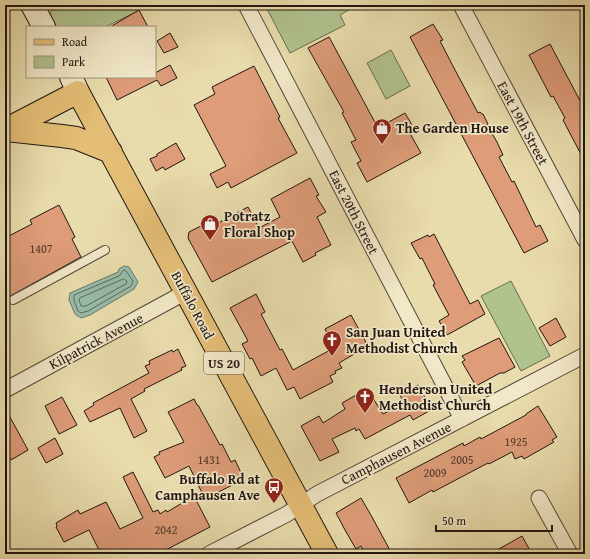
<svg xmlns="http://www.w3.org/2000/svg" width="590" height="559" viewBox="0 0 590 559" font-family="'Gentium Book Plus',serif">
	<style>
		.green { fill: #b0c28e; stroke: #686c4f }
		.water { fill: #97bca9; stroke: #677a6c }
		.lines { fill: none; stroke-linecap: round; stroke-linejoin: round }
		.shore { stroke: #5c695c; stroke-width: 1 }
		.building { fill: #de9c79; stroke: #201610 }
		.service-casing { stroke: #524837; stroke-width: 10 }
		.minor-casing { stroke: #524837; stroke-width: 17 }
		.secondary-casing { stroke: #201610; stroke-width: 24 }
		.primary-casing { stroke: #201610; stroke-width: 24 }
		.service { stroke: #f1e8c9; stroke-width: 8 }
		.minor { stroke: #f1e8c9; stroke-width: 15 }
		.secondary { stroke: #f1e8c9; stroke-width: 22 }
		.primary { stroke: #e4be76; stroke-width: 22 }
		.labels { text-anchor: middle; stroke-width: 3.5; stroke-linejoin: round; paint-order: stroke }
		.number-label { font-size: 12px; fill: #50382a }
		.shield { fill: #f1e8c9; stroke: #5f5548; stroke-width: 1 }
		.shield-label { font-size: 13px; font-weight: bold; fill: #201610 }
		.street-label { font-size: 14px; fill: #201610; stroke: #f1e8c9 }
		.poi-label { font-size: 14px; font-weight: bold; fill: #201610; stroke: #f1e8c9; text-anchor: start }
	</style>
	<rect width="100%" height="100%" fill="#e9dcac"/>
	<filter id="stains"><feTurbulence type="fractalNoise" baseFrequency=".005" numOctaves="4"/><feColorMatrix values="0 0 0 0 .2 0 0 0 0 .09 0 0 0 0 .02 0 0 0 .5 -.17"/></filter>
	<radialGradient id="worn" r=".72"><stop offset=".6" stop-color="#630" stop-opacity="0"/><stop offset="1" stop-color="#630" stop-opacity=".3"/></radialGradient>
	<!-- green -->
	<path class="green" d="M53,5H135L138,11L105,27H57L50,15Z
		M265,5H357L340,15L345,25L290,53Z
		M391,50L410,86L386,99L367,63Z
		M511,281L550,356L521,371L481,296Z"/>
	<!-- water -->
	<path class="water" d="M124,266L129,267L138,282L134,289L90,315L81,318L75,314L69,300L70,293L118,272L119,269Z"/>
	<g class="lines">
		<!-- shore -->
		<path class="shore" d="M124,270L126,271L133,281L131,286L88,311L81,313L78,311L74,300V295L119,276Z
			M124,279L127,281L126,284L86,306H81L79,300L80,298Z"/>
	</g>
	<!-- building -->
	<path class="building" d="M139,10L148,27H110Z
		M433,24L443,40L440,41L454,68L478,113L480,112L482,114H483L488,124L487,125L497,142L503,155L499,157L512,182L514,181L536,227L540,225L548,241L524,253L410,37Z
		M170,33L178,47L164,53L157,41Z
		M329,37L378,128L405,113L412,125L407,128L421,153L367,182L357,163L361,161L351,142L356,140L342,113L344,112L308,48Z
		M550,44L585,110V162L563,120L565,118L553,96L551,97L529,55Z
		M170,65L177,78L161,86L157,80L117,100L106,77H155V73Z
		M254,66L280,117L278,118L297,153L231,188L228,182L217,188L210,174L226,166L194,105L215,94L212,87Z
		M176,143L185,159L165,170L163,167L156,171L150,159L157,156V154Z
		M310,178L319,195L316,196L326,212L317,217L331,245L315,253L316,255L303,262L292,241L212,282L188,238L189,232L211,221L218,223L248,207L259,228L280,217L271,199Z
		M59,205L75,237L72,239L81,257L5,299V238L32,224L30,220Z
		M434,234L470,304L478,300L485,314L447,335L439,321L449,315L433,285L435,284L422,258L420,259L411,243L428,235L429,237Z
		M256,294L265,312L261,314L280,350L282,349L293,370L334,348L325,329L351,315L368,346L339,363L342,368L335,371L336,373L330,376L333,382L300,399L294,387L287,390L276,368L261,376L252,358L250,359L242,344L248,341L230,308Z
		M556,318L566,337L550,346L539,328Z
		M499,338L515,367L504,373H500L476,386L462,362L465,360L462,356Z
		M178,349L186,366L181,368L182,370L144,389L145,391L131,399L147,431L134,438L120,408L90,422L84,411L94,405L93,403L149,373L145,366L150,364L149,361L172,350L173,352Z
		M418,385L429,405H427L429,411L413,420L410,415L365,439L359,429L356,431L355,428L332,439L339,452L320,461L301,426L319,416L323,423L345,409L342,403L365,390L367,393L369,392L383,414L404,403L400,395Z
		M62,397L77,425L59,434L45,406Z
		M194,399L197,405H198L220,445L222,444L231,462L235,460L244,479L205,499L189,466L165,478L154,457L160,454L159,452L184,442L168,412Z
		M538,406L557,437L552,440L554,442L524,459L522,456L515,459L512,452L489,464L488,463L433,492L432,490L409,503L396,478L463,443L464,446L480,437L481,439L526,415V414Z
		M5,408L28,450L11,460L9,456L5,458Z
		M55,438L63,454L46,463L38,448Z
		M133,472L153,512L158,510L160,514L166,510L167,512L194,496L210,527L158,554H101L89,530L64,542L56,527L57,526L56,523L78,510L80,514L106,502L120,529L143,518L123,477Z
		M361,498L372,517L392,554H365L361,546L356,549L345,530L336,513Z
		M522,536L532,554H490Z"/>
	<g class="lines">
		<defs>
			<path id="service" d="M13,300L105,250"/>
			<path id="minor" d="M246,5L462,419
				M461,5L585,240
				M5,390L186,292
				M539,498L570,554
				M209,554L287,514L317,494L585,355"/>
			<path id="secondary" d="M32,5L44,27
				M71,77L78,92"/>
			<path id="primary" d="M5,130L78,92L327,554
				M6,130L62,136L76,138L111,152"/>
		</defs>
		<!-- service casing -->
		<use href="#service" class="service-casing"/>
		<!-- minor casing -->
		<use href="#minor" class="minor-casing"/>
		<!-- secondary casing -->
		<use href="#secondary" class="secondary-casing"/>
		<!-- primary casing -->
		<use href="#primary" class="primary-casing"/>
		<!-- service -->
		<use href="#service" class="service"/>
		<!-- minor -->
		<use href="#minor" class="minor"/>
		<!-- secondary -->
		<use href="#secondary" class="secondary"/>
		<!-- primary -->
		<use href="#primary" class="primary"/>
	</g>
	<!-- icons -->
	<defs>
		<symbol id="shop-pin" viewBox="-11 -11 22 30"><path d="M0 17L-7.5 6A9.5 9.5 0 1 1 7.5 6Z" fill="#8f2418" stroke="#f1e8c9"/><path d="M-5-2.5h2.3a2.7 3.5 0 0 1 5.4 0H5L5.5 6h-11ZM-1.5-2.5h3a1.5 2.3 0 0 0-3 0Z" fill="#fff"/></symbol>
		<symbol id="church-pin" viewBox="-11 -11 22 30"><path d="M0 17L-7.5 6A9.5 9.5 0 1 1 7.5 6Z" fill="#8f2418" stroke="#f1e8c9"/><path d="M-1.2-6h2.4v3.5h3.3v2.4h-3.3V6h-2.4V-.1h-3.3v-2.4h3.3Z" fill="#fff"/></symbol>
		<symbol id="bus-pin" viewBox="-11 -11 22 30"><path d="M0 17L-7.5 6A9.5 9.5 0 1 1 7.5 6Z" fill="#8f2418" stroke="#f1e8c9"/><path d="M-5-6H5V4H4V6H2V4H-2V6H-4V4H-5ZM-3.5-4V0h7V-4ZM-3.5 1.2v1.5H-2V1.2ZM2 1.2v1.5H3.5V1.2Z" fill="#fff"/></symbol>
	</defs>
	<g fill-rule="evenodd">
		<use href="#shop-pin" x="371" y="117" width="22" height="30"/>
		<use href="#shop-pin" x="199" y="213" width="22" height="30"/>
		<use href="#church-pin" x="321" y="329" width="22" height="30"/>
		<use href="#church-pin" x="354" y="386" width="22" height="30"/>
		<use href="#bus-pin" x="263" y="476" width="22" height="30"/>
	</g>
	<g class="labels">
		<!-- number labels -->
		<g class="number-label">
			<text x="41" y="253">1407</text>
			<text x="516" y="446">1925</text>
			<text x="209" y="464">1431</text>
			<text x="462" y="464">2005</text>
			<text x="435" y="477">2009</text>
			<text x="166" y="534">2042</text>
		</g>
		<!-- shield labels -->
		<rect class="shield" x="204" y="352" width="40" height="22" rx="3"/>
		<g class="shield-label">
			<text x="224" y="368">US 20</text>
		</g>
		<!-- street labels -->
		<g class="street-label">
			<text transform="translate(523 123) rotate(62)" y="5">East 19th Street</text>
			<text transform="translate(354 212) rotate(63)" y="5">East 20th Street</text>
			<text transform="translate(193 305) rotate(62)" y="5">Buffalo Road</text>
			<text transform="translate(96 341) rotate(-28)" y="5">Kilpatrick Avenue</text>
			<text transform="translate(396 453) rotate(-27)" y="5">Camphausen Avenue</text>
		</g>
		<!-- poi labels -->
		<g class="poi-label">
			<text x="396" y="133">The Garden House</text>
			<text x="224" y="221">Potratz<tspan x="224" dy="16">Floral Shop</tspan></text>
			<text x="346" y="337">San Juan United<tspan x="346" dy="16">Methodist Church</tspan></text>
			<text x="379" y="394">Henderson United<tspan x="379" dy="16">Methodist Church</tspan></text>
			<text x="260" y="484" text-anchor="end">Buffalo Rd at<tspan x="260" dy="16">Camphausen Ave</tspan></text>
		</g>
	</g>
	<!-- margin -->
	<rect width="590" height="559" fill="none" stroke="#e9dcac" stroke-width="20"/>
	<rect x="6" y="6" width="578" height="547" fill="none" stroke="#201610" stroke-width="2"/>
	<rect x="10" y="10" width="570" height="539" fill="none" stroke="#201610"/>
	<!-- legend -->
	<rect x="26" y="26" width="130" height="52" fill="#f1e8c9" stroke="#9d947f"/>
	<rect x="34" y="39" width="20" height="6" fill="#e4be76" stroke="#9d947f"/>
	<text x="62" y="46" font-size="12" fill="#201610">Road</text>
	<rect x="34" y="56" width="20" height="12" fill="#b0c28e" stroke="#9d947f"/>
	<text x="62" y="66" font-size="12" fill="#201610">Park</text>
	<!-- scale -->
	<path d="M436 525v6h116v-6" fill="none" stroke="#201610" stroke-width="2"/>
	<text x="442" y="525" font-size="12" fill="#201610" stroke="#f1e8c9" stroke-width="3" paint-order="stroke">50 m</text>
	<rect width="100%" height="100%" filter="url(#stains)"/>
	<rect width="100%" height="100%" fill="url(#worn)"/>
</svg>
